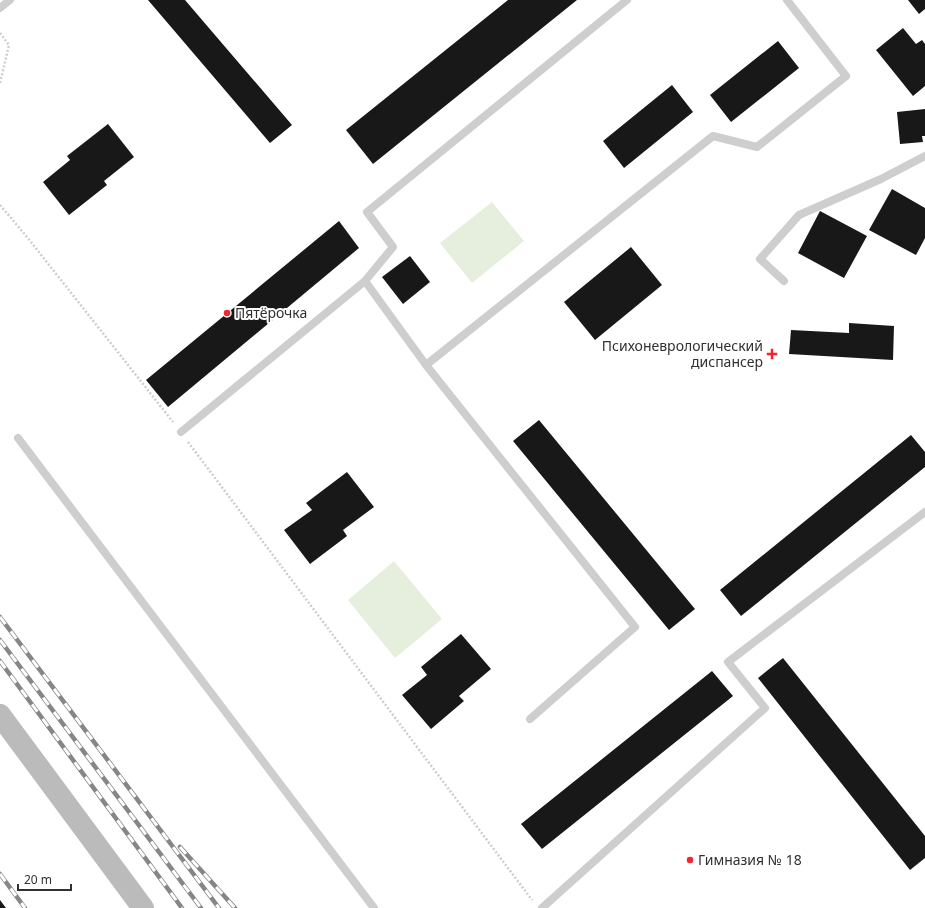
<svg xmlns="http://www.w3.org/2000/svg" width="925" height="908" viewBox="0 0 925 908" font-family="'Noto Sans',sans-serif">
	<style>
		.green { fill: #e6efde }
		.building { fill: #181818 }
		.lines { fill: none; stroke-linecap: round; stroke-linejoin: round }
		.path { stroke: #cecece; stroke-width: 2.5; stroke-dasharray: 2 2; stroke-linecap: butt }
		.lane { stroke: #cecece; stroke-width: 8 }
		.secondary { stroke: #bbb; stroke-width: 22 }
		.rail-casing { stroke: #868686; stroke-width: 4.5 }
		.rail { stroke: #fff; stroke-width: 3; stroke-dasharray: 9; stroke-linecap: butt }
		.poi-dot { fill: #f7242d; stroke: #fff; stroke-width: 1.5 }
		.labels { text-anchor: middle; stroke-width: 4; stroke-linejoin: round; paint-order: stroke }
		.poi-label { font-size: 14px; fill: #313131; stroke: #fff; text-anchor: start }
	</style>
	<rect width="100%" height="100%" fill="#fff"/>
	<!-- green -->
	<path class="green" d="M492,202L524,241L472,283L440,243Z
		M394,561L442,619L395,658L348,600Z"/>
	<!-- building -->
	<path class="building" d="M148,0H185L292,125L270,143Z
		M508,0H577L373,164L346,130Z
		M908,0H925V9L919,14Z
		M903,28L916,44L922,40L925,44V86L913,96L876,50Z
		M778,41L799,68L731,122L710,95Z
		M672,85L693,112L624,168L603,141Z
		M925,109V136H922L923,142L900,144L897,112Z
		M108,124L134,157L104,181L107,185L69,215L43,182L70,160L67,156Z
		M892,189L925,208V238L916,255L869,230Z
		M820,211L867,236L844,278L798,253Z
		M339,221L359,248L168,407L146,380Z
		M631,247L662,285L595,340L564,302Z
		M410,256L430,282L403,304L382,277Z
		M849,323L894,326L893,360L789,354L791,330L849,333Z
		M539,420L695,609L669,630L513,441Z
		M911,435L925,452V467L741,616L720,590Z
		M347,472L374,507L343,530L347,536L310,564L284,530L312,510L306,503Z
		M461,634L491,669L459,696L464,701L431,729L402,695L427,675L421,667Z
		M783,658L925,836V858L910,870L758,678Z
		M712,671L733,696L542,849L521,824Z
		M0,900L6,908H0Z"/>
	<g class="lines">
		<!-- path -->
		<path class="path" d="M0,33L9,45L0,83
			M0,205L27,237L173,422
			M188,442L532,900"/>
		<!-- lane -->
		<path class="lane" d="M0,8L10,0
			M365,281L426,365L713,136L757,147L846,76L787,0
			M784,281L760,259L799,215L881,179L925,156
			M426,365L635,627L530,719
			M181,432L365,281L393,247L367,212L627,0
			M18,438L374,908
			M542,908L765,708L728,662L925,512"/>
		<!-- secondary -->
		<path class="secondary" d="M0,715L143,908"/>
		<defs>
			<path id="rail" d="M0,617L219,908
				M0,640L201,908
				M0,661L182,908
				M180,847L235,908
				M0,874L25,908"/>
		</defs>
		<!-- rail casing -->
		<use href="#rail" class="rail-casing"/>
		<!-- rail -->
		<use href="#rail" class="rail"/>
	</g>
	<!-- markers -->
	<g class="poi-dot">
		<circle cx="227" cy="313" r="4"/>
		<path d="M770 348h4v4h4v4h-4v4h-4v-4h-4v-4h4z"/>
		<circle cx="690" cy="860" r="4"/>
	</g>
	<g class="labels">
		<!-- poi labels -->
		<g class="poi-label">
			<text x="235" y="318">Пятёрочка</text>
			<text x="763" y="351" text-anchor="end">Психоневрологический<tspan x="763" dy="16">диспансер</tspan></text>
			<text x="698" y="865">Гимназия № 18</text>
		</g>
	</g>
	<!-- scale -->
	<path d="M18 884v6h53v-6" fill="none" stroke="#313131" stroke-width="2"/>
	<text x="24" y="884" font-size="12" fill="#313131" stroke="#ffffff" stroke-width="3" paint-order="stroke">20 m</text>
</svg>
